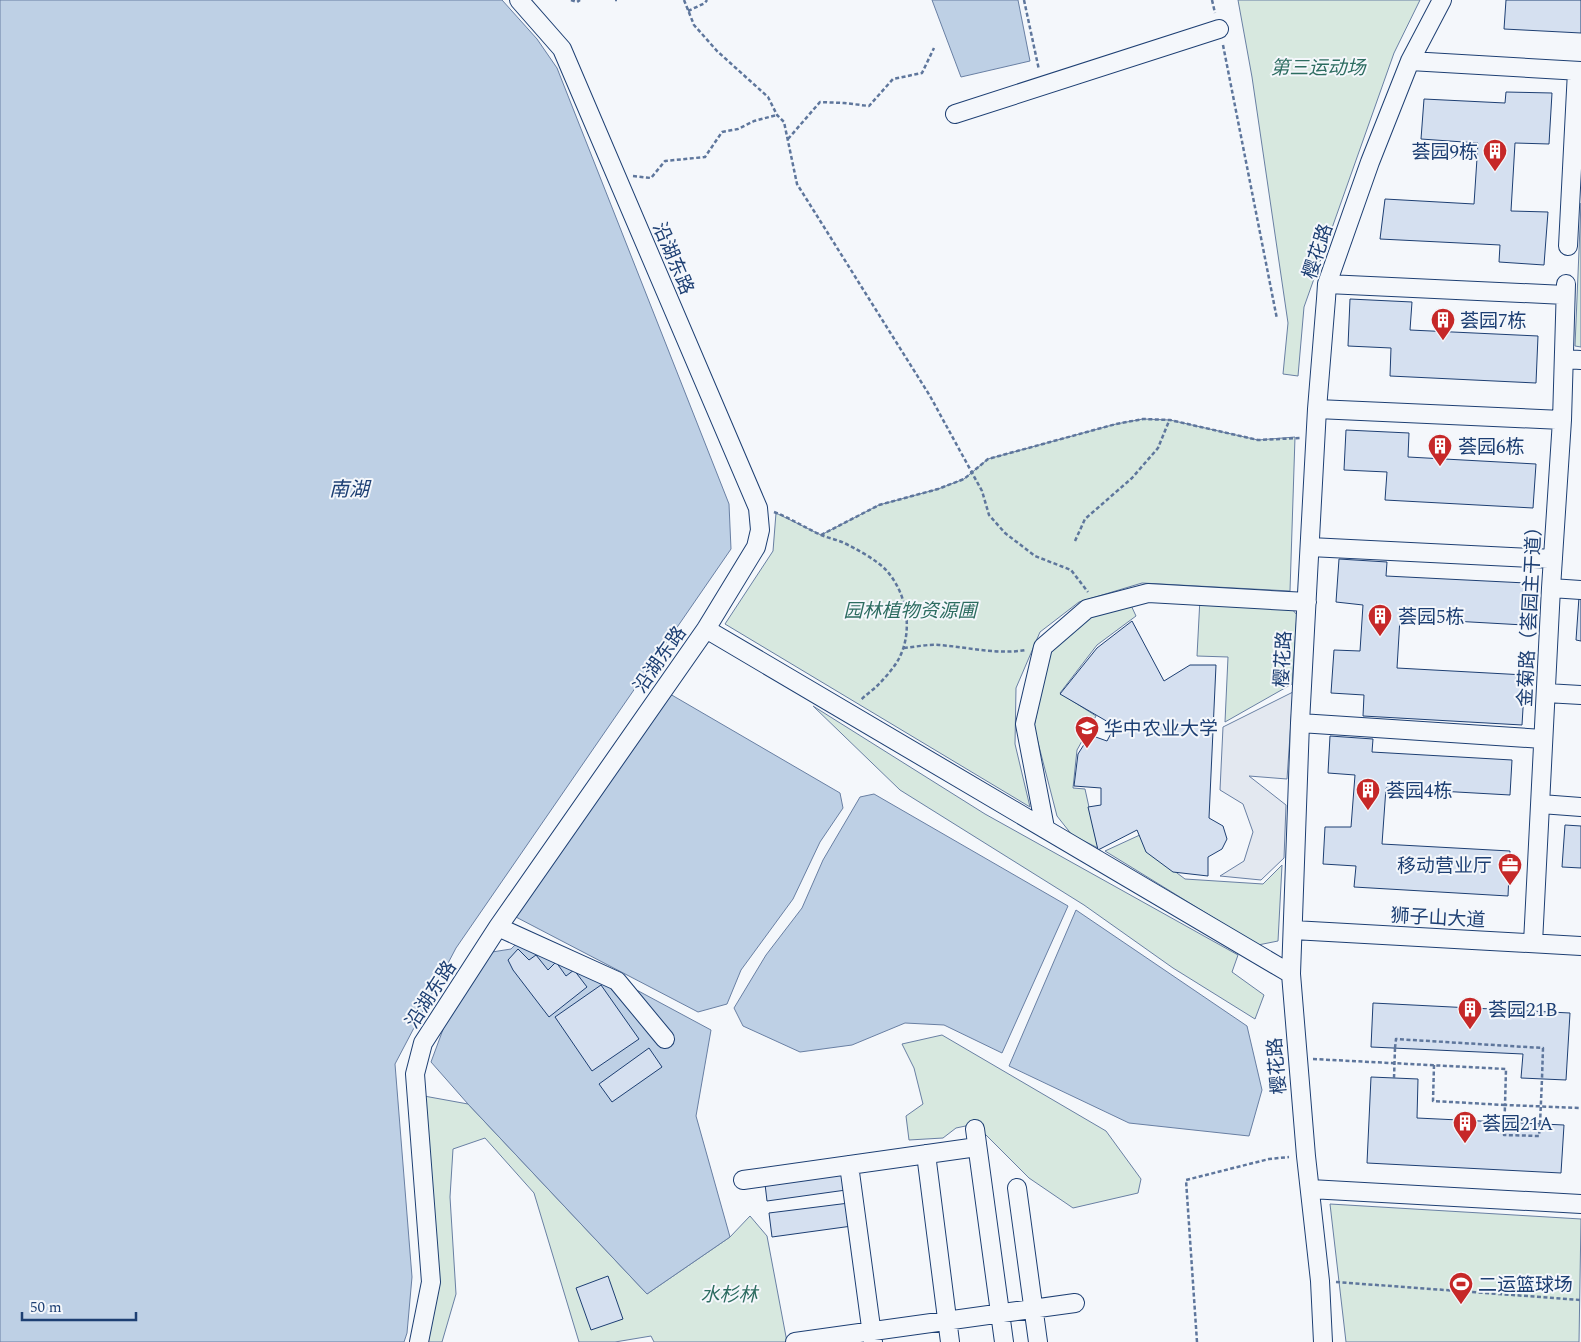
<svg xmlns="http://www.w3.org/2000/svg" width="1581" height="1342" viewBox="0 0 1581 1342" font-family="Spectral,'Noto Sans SC',serif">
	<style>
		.green { fill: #d7e8df; stroke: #687fa3 }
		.parking { fill: #e3e8f0; stroke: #687fa3 }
		.water { fill: #bed0e5; stroke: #687fa3 }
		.building { fill: #d5e0f0; stroke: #1d3f73 }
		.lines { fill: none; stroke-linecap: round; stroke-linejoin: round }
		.minor-casing { stroke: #1d3f73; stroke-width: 20 }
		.path { stroke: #5e769c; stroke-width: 2.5; stroke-dasharray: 4 2.5; stroke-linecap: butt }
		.minor { stroke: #f4f7fb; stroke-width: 18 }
		.path-bridge { stroke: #5e769c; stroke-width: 2.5; stroke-dasharray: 4 2.5; stroke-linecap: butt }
		.labels { text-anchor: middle; stroke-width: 4; stroke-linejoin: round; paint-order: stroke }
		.park-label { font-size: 19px; font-style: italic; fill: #2c6c60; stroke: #f4f7fb }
		.poi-label { font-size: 19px; fill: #1d3f73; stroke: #f4f7fb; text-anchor: start }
		.street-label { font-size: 19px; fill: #1d3f73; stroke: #f4f7fb }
		.water-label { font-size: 20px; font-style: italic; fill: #1d3f73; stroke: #f4f7fb }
	</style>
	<rect width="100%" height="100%" fill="#f4f7fb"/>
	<!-- green -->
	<path class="green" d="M1238,0H1420L1394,53L1304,307L1298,376L1283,374L1288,323L1252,77Z
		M1581,203V347L1575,346Z
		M1143,419L1170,420L1258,440L1295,437L1290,591L1142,583L1079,602L1040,632L1016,688L1015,744L1030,807L725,624L773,551L776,513L821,535L879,505L938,489L964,479L988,459L1116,424Z
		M1200,598L1286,602L1297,615L1292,684L1225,722L1228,657L1197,656Z
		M1129,601L1136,616L1097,645L1060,693L1096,716L1077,750L1073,788L1085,789L1098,848L1072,835L1057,816L1034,727L1048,655L1089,613Z
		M813,706L985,814L1238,955L1232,972L1264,995L1255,1019L1173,968L1084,905L900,790Z
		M1142,834L1153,855L1185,879L1263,884L1282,865L1278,941L1258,945L1105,851Z
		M942,1035L1106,1131L1141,1179L1138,1193L1073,1208L1029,1178L975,1124L956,1128L943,1138L909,1140L906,1116L923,1104L914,1068L902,1044Z
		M424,1096L468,1104L647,1294L730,1237L750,1216L767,1236L787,1342H654L651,1336L615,1342H579L534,1193L485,1138L453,1149L450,1197L456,1294L442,1342H423Z
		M1330,1204L1581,1219L1579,1342H1346Z"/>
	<!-- parking -->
	<path class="parking" d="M1293,692L1287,779L1249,776L1286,805L1284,858L1261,880L1220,876L1244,861L1253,832L1243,804L1220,790L1223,727Z"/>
	<!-- water -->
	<path class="water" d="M0,0H502L537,39L557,68L729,504L731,549L456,948L395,1064L412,1277L407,1333L404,1342H0Z
		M932,0H1018L1030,61L961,77Z
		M670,694L840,793L843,808L820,842L793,899L741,970L727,1004L698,1012L514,916Z
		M874,794L1068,906L1002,1053L944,1025L905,1023L852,1045L800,1052L743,1026L734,1008L766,955L802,908L823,860L860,797Z
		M1076,910L1247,1026L1262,1090L1249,1136L1129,1123L1009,1066Z
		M525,935L618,980L711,1030L696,1116L730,1237L647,1294L468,1104L431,1062L448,1016L492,952L511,949Z"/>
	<!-- building -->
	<path class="building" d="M1506,0H1581V33L1504,29Z
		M1506,92L1552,93L1549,144L1515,143L1511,211L1548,212L1544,265L1499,262L1500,245L1380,239L1385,199L1474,204L1478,143L1421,139L1424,99L1505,103Z
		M1350,299L1412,302L1410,330L1538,336L1536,383L1390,376L1391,348L1348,346Z
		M1346,430L1409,433L1408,457L1536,464L1533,508L1385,500L1387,472L1344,470Z
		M1339,559L1387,562L1386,576L1526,583L1524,625L1400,618L1397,668L1525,675L1522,725L1363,716L1364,695L1331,693L1334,650L1360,651L1363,605L1336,602Z
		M1579,597H1581V641L1576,640Z
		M1132,621L1164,681L1190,665H1216L1209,818L1223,826L1227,839L1222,849L1208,857V876L1173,872L1146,852L1137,830L1098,850L1088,807L1101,805V788L1074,786L1078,754L1090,735L1107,741L1115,726L1060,694L1097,648Z
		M1330,736L1373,739L1372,752L1512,760L1510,795L1386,788L1382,844L1510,851L1508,896L1354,887L1356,866L1323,864L1325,827H1351L1355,775L1328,773Z
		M1565,825L1581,826V868L1562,867Z
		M518,949L529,960L536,955L548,970L556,962L566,976L574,970L587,987L549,1017L513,970L508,960Z
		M601,985L639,1039L592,1071L555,1017Z
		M1373,1003L1570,1013L1566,1080L1521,1078L1523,1054L1371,1047Z
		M649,1048L662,1067L612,1102L599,1084Z
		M1371,1077L1418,1079L1417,1118L1564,1125L1561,1173L1367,1163Z
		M844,1173L846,1190L767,1201L765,1184Z
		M849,1203L852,1226L772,1237L769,1213Z
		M608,1276L623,1319L591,1330L576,1288Z"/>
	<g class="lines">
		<defs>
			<path id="minor" d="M1410,61L1581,71
				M955,114L1219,29
				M1568,246L1577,71
				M1327,284L1565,295
				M1564,359L1581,360
				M1317,409L1562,420
				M1310,547L1553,559
				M1551,588L1581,590
				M706,629L1291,974
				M1546,693L1581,695
				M1300,723L1543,739
				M1541,804L1581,807
				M1045,828L1025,724L1043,647L1087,609L1148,593L1307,602
				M498,927L617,981L665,1039
				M1293,930L1581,946
				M1533,943L1551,588L1562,420L1566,284
				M975,1129L1004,1342
				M926,1154L950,1342
				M849,1165L873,1342
				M743,1180L977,1147
				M1017,1188L1038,1342
				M1310,1189L1581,1204
				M419,1342L431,1282L415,1074L423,1043L498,927L706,629L756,547L760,530L758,508L562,49L519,0
				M795,1342L1075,1303
				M1323,1342L1320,1281L1306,1156L1291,974L1300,723L1317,409L1326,299L1327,284L1370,162L1410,61L1442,0"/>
		</defs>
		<!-- minor casing -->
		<use href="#minor" class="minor-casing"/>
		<!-- path -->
		<path class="path" d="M571,0L577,2L580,0
			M615,0H617
			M684,0L694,25L717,51L768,97L777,115L784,122L797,184L930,396L982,491L989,515L1005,533L1035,556L1071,570L1088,592
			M1024,0L1039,70
			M1212,0L1215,13
			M688,11L705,3L707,0
			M1223,45L1277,319
			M788,139L820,102L844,103L869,106L893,79L922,73L934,48
			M633,176L651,178L665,161L705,157L722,132L738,129L754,121L777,115
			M774,512C790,518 804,527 819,534C827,538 836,539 844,543C855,548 878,561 886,570C908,594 914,634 897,662C892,670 884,679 877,686C872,691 865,695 860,701
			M821,535L879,505L938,489L964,479L988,459L1116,424L1143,419L1170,420L1258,440L1301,438
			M1075,541L1085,519L1132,478L1158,448L1169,421
			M904,648C915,647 928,644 939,645C968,647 997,655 1026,650
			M1395,1048L1396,1039L1543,1048L1542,1079
			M1313,1059L1506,1069L1505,1105L1581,1108
			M1434,1065L1433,1101L1505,1105L1504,1135L1539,1136L1540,1124
			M1336,1282L1581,1300
			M1197,1342L1186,1180L1269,1159L1289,1157"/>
		<!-- minor -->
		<use href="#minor" class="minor"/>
		<!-- path-bridge -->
		<path class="path-bridge" d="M1394,1078L1395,1048
			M1540,1124L1542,1079"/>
	</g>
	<!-- icons -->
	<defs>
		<symbol id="building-pin" viewBox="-11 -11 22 30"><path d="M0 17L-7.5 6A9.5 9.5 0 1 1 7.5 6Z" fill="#c62828" stroke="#f4f7fb"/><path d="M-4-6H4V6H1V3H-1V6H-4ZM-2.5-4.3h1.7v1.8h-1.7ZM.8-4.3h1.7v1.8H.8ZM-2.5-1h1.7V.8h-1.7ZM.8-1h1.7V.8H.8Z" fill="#fff"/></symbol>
		<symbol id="university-pin" viewBox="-11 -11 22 30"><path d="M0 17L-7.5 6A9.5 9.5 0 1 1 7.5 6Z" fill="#c62828" stroke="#f4f7fb"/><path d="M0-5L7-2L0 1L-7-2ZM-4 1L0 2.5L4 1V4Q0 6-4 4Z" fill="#fff"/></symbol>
		<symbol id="office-pin" viewBox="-11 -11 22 30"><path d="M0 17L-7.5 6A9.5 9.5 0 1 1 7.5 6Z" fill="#c62828" stroke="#f4f7fb"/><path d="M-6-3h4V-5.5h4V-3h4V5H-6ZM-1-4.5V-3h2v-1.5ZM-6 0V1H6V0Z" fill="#fff"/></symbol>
		<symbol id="stadium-pin" viewBox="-11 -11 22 30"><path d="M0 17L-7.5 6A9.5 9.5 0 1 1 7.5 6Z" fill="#c62828" stroke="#f4f7fb"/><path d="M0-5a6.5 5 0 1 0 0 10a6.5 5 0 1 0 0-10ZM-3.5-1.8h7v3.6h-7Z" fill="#fff"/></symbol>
	</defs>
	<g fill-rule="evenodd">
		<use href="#building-pin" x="1481" y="137" width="28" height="38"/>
		<use href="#building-pin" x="1429" y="306" width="28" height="38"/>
		<use href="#building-pin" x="1426" y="432" width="28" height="38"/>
		<use href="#building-pin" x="1366" y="602" width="28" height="38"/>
		<use href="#university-pin" x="1073" y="714" width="28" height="38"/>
		<use href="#building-pin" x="1354" y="776" width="28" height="38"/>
		<use href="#office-pin" x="1496" y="851" width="28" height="38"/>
		<use href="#building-pin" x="1456" y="995" width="28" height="38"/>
		<use href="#building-pin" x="1451" y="1109" width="28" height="38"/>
		<use href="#stadium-pin" x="1447" y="1270" width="28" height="38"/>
	</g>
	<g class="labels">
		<!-- park labels -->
		<g class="park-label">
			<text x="1318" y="74">第三运动场</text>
			<text x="910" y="617">园林植物资源圃</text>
			<text x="729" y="1301">水杉林</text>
		</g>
		<!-- poi labels -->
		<g class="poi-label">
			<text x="1478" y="158" text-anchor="end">荟园9栋</text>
			<text x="1460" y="327">荟园7栋</text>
			<text x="1458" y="453">荟园6栋</text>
			<text x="1398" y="623">荟园5栋</text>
			<text x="1104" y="735">华中农业大学</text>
			<text x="1386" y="797">荟园4栋</text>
			<text x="1492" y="872" text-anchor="end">移动营业厅</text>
			<text x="1488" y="1016">荟园21B</text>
			<text x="1482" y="1130">荟园21A</text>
			<text x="1478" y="1291">二运篮球场</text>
		</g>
		<!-- street labels -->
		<g class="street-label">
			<text transform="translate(1317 251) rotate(-72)" y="7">樱花路</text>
			<text transform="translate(674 258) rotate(67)" y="7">沿湖东路</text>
			<text transform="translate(1529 612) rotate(-87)" y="7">金菊路（荟园主干道）</text>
			<text transform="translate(659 659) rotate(-55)" y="7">沿湖东路</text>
			<text transform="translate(1282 659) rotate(-87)" y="7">樱花路</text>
			<text transform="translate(1438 917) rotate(3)" y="7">狮子山大道</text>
			<text transform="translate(430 994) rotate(-57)" y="7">沿湖东路</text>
			<text transform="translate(1276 1066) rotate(-95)" y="7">樱花路</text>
		</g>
		<!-- water labels -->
		<g class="water-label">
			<text x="349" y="496">南湖</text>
		</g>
	</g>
	<!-- scale -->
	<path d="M22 1312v8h114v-8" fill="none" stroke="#1d3f73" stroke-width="2.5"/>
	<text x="30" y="1312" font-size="15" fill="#1d3f73" stroke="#f4f7fb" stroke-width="4" paint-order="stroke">50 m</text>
</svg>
